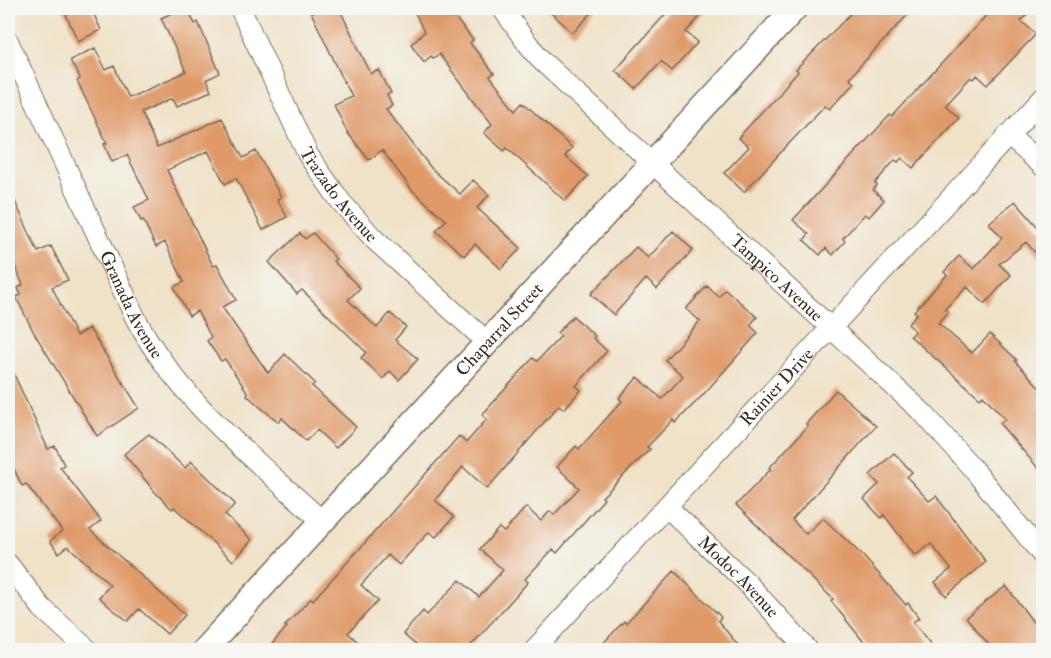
<svg xmlns="http://www.w3.org/2000/svg" width="1051" height="658" viewBox="0 0 1051 658" font-family="'IM FELL Double Pica',serif">
	<style>
		.building { fill: #df9a68 }
		.lines { fill: none; stroke-linecap: round; stroke-linejoin: round }
		.minor-casing { stroke: #7a6a59; stroke-width: 22 }
		.tertiary-casing { stroke: #7a6a59; stroke-width: 27 }
		.minor { stroke: #fff; stroke-width: 20 }
		.tertiary { stroke: #fff; stroke-width: 24 }
		.labels { text-anchor: middle; stroke-width: 6; stroke-linejoin: round; paint-order: stroke }
		.street-label { font-size: 18px; fill: #3b2a1e; stroke: #f6f6f2 }
	</style>
	<rect width="100%" height="100%" fill="#f6f6f2"/>
	<filter id="ink" filterUnits="userSpaceOnUse"><feTurbulence type="fractalNoise" baseFrequency=".0167" numOctaves="2"/><feDisplacementMap in="SourceGraphic" scale="12" xChannelSelector="R" yChannelSelector="G"/><feConvolveMatrix kernelMatrix="1 2 1 2 8 2 1 2 1" color-interpolation-filters="sRGB"/></filter>
	<filter id="wash" filterUnits="userSpaceOnUse"><feTurbulence type="fractalNoise" baseFrequency=".008" numOctaves="4" result="noise"/><feDisplacementMap in="SourceGraphic" scale="24" xChannelSelector="R" yChannelSelector="G"/><feGaussianBlur stdDeviation="1.35" result="paint"/><feColorMatrix in="noise" values="0 0 0 0 0 0 0 0 0 0 0 0 0 0 0 0 0 1.4 0 .05"/><feComposite in="paint" operator="in"/></filter>
	<g filter="url(#wash)">
		<rect width="100%" height="100%" fill="#efe2c7"/>
		<g id="blocks">
			<!-- building -->
			<path class="building" d="M63,8H91L101,30L78,41Z
				M184,8H187L195,24L198,22L220,73L206,80L211,91L177,106L173,98L141,112L157,148L222,118L243,158L256,151L281,197L277,199L287,217L263,230L236,178L225,184L208,151L167,170L213,266L217,264L236,300L222,307L268,373L285,354L315,383L312,386L356,427L336,448L317,430L306,441L282,418L279,422L260,407L247,395L248,393L225,359L221,361L207,341L211,337L197,311L189,316L174,287L184,282L165,242L156,247L143,220L141,221L134,207L149,200L127,155L112,162L104,144L107,143L77,81L80,79L70,60L95,48L106,70L114,66L128,97L186,72L161,18Z
				M309,8H339L371,74L379,70L391,94L387,95L392,106L386,109L431,168L460,194L473,180L489,195L477,208L521,248L501,269L475,244L464,256L436,231L446,220L412,190L382,150L369,160L347,132L334,104L351,96Z
				M413,8H447L473,40L470,43L494,74L490,77L516,110L523,102L572,148L565,156L588,176L565,201L507,148L504,151L484,133L492,124L439,54L433,58L431,56L424,62L411,44L424,32Z
				M546,8H596L573,33Z
				M671,8H708L686,32L698,42L672,71L661,61L636,89L615,70Z
				M856,8H914L849,78L854,82L830,109L825,105L744,192L724,173L749,147L738,138L798,72L796,70Z
				M993,8H1033L1021,21L1036,34L988,85L977,75L974,79L971,77L945,105L959,118L913,168L902,158L898,162L895,160L875,183L877,185L873,190L884,200L869,217L865,214L843,238L845,241L833,255L826,248L820,255L804,240L809,234L793,220L890,115L892,117Z
				M8,186L38,252L51,246L68,280L52,287L76,336L89,328L139,408L97,436L33,331L16,297L21,295L18,288L23,285L8,250Z
				M1015,201L1044,234V263L1026,242L999,264L1011,275L985,304L967,287L945,309L948,312L938,323L972,353L990,334L1017,360L1015,361L1044,392V475L1000,424L1005,419L983,395L980,398L910,336L915,331L908,324L917,313L914,311L947,275L944,272L959,256L974,269L1002,238L989,223Z
				M673,231L693,250L657,289L646,279L614,315L591,294L636,247L648,258Z
				M300,233L305,239L313,233L336,259L333,261L360,288L348,300L377,328L390,313L406,327L395,340L418,359L399,380L390,371L383,379L361,358L366,352L302,290L297,294L269,262Z
				M707,286L719,297L725,289L757,317L750,325L758,333L701,397L675,423L673,420L647,447L650,449L602,497L604,499L557,553L553,549L525,579L528,582L466,651H422L403,634L423,611L427,615L460,580L479,597L503,570L480,549L499,528L504,532L526,507L541,521L550,511L554,515L579,488L557,467L576,446L579,449L622,401L619,398L638,377L662,399L683,376L665,360L700,321L686,309Z
				M573,316L595,336L593,338L607,351L576,386L581,390L564,409L559,405L487,489L463,467L435,500L454,517L436,537L429,532L399,565L388,555L361,585L378,601L348,633L357,641L348,651H266L287,627L285,626L311,598L313,600L363,545L459,436L466,443L487,419L482,415L533,358L537,361L561,336L557,333Z
				M8,361L48,449L55,446L64,465L60,467L101,521L90,530L185,615L167,634L139,609L128,621L111,608L99,597L110,585L68,546L59,553L50,541L62,531L26,484L22,486L8,456Z
				M836,390L876,426L792,520L806,534L823,518L864,557L906,605L908,603L919,618L913,622L936,651H871L831,601L833,599L736,505L771,469L769,468L808,426L806,424Z
				M149,434L185,468L191,461L235,504L225,515L252,540L233,561L174,507L172,509L155,492L124,454Z
				M894,453L912,472L907,477L929,501L936,496L986,562L946,596L935,582L951,569L931,544L915,556L884,515L881,518L864,499L879,484L870,475Z
				M674,571L721,617L718,621L743,651H596L624,621L626,623Z
				M1006,586L1036,626L1044,620V651H994L966,617Z"/>
		</g>
	</g>
	<g filter="url(#ink)">
		<use href="#blocks" fill-opacity="0" stroke="#7a6a59" stroke-width="1.5"/>
		<g class="lines">
			<defs>
				<g id="minor">
					<path id="s1" d="M240,8L308,155L341,202L375,240L487,342"/>
					<path id="s2" d="M502,8L524,39L543,62L924,414L974,470L1044,557"/>
					<path id="s3" d="M8,41L135,317C178,400 255,459 323,522"/>
					<path d="M1008,135L1044,167"/>
					<path id="s4" d="M667,507L746,582L808,650"/>
					<path d="M8,564L42,608L88,650"/>
					<path id="s5" d="M534,650L1044,97"/>
				</g>
				<g id="tertiary">
					<path id="s6" d="M204,650L795,8"/>
				</g>
			</defs>
			<!-- minor casing -->
			<use href="#minor" class="minor-casing"/>
			<!-- tertiary casing -->
			<use href="#tertiary" class="tertiary-casing"/>
			<!-- minor -->
			<use href="#minor" class="minor"/>
			<!-- tertiary -->
			<use href="#tertiary" class="tertiary"/>
		</g>
	</g>
	<g class="labels">
		<!-- street labels -->
		<g class="street-label">
			<text dy="6" stroke="none"><textPath href="#s1" startOffset="212">Trazado Avenue</textPath></text>
			<text dy="6" stroke="none"><textPath href="#s2" startOffset="386">Tampico Avenue</textPath></text>
			<text dy="6" stroke="none"><textPath href="#s3" startOffset="291">Granada Avenue</textPath></text>
			<text dy="6" stroke="none"><textPath href="#s6" startOffset="436">Chaparral Street</textPath></text>
			<text dy="6" stroke="none"><textPath href="#s5" startOffset="358">Rainier Drive</textPath></text>
			<text dy="6" stroke="none"><textPath href="#s4" startOffset="100">Modoc Avenue</textPath></text>
		</g>
	</g>
	<!-- margin -->
	<rect width="1051" height="658" fill="none" stroke="#f6f6f2" stroke-width="30"/>
</svg>
